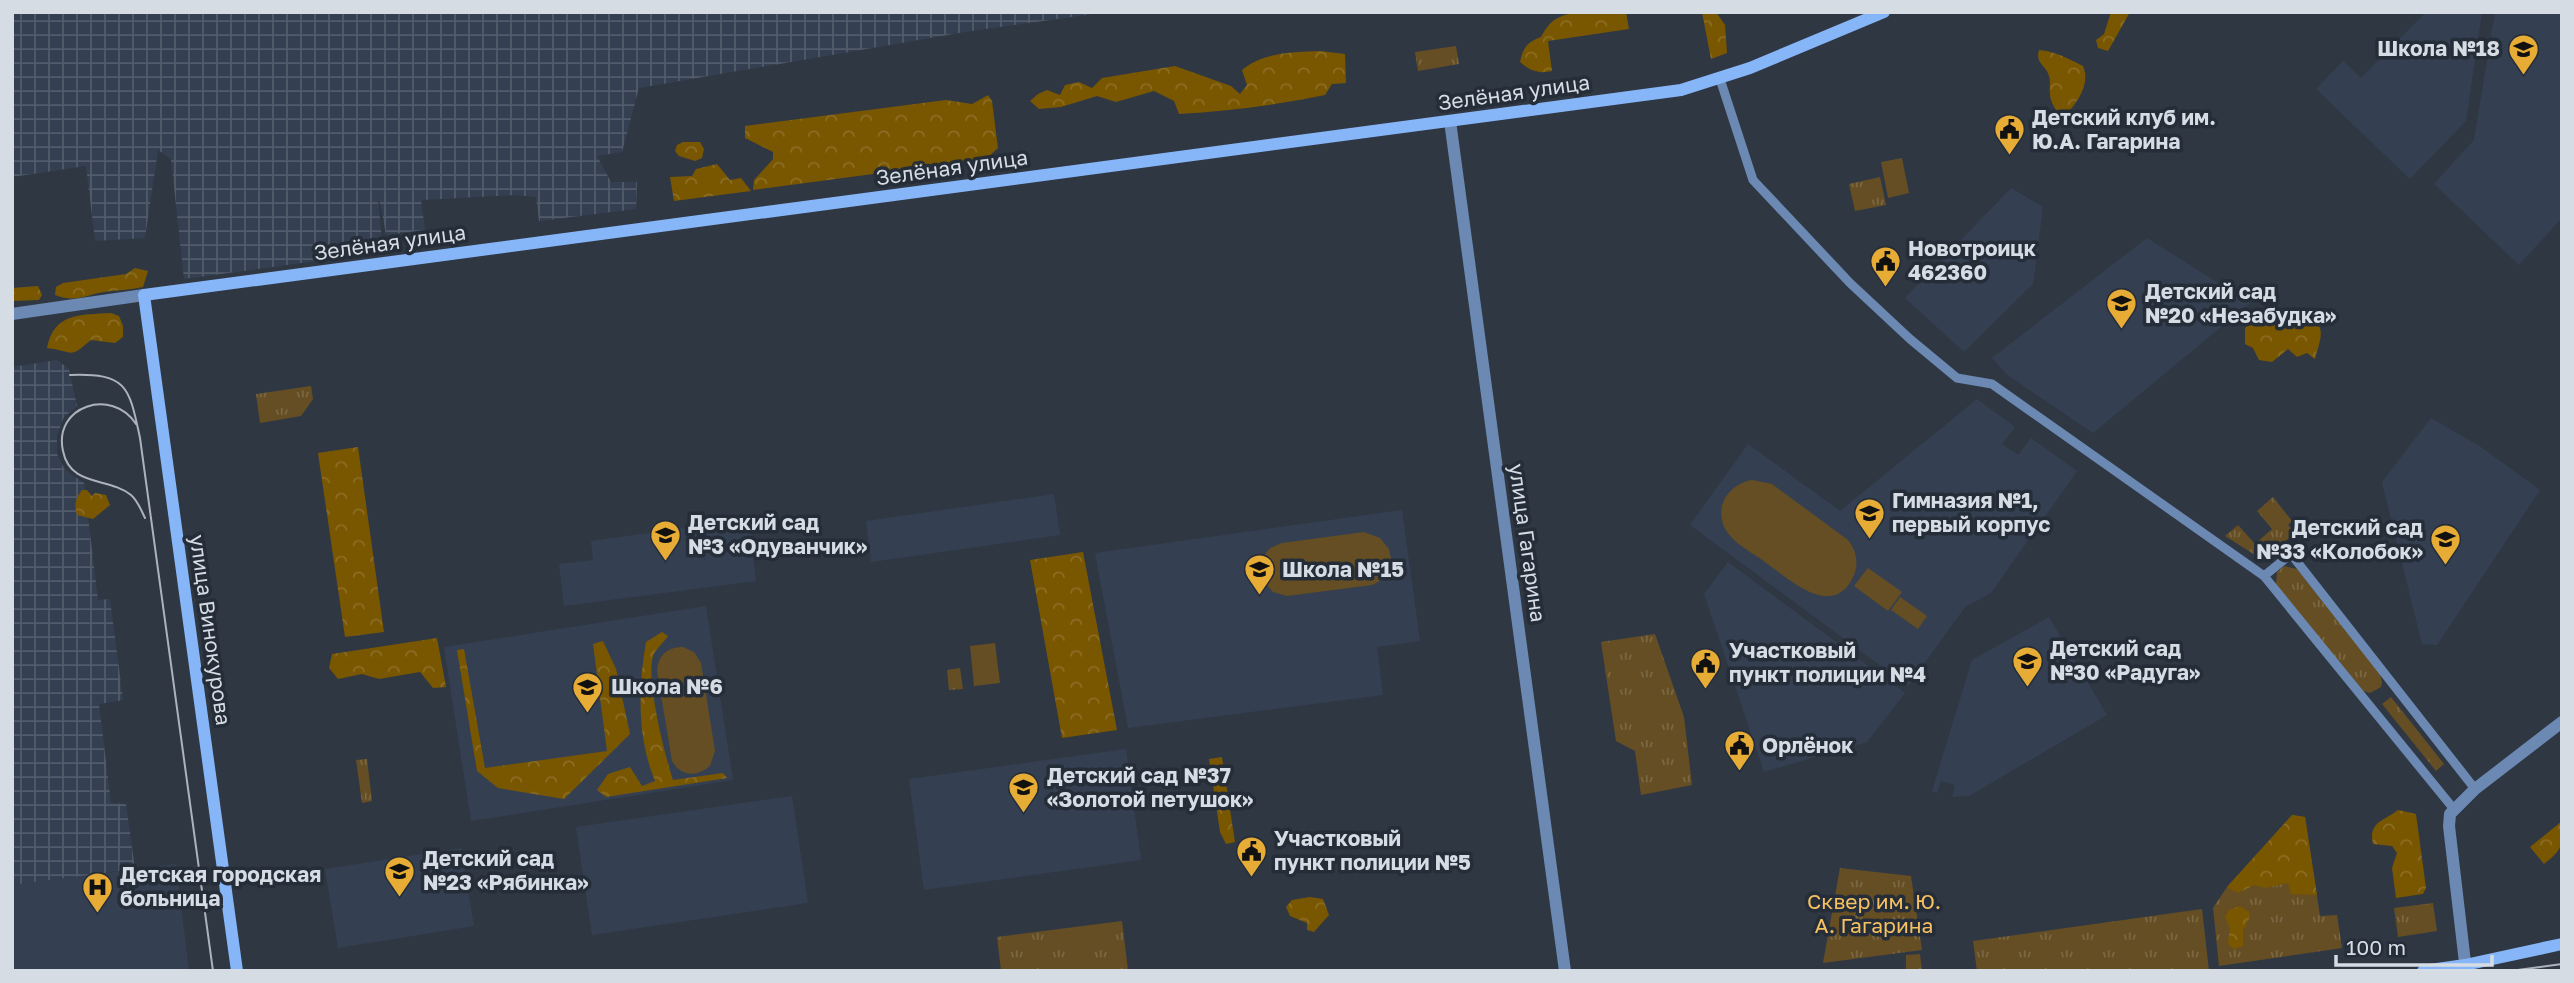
<svg xmlns="http://www.w3.org/2000/svg" width="2574" height="983" viewBox="0 0 2574 983" font-family="'Golos Text',sans-serif">
	<style>
		.built { fill: #344051 }
		.industrial { fill: url(#industrial-grid) }
		.grass { fill: url(#grass-tufts) }
		.forest { fill: url(#forest-crowns) }
		.pitch { fill: #654e23 }
		.lines { fill: none; stroke-linecap: round; stroke-linejoin: round }
		.minor { stroke: #6b89b2; stroke-width: 9 }
		.tertiary { stroke: #6b89b2; stroke-width: 12 }
		.secondary { stroke: #87b6f8; stroke-width: 12 }
		.tram { stroke: #adb3bc; stroke-width: 2 }
		.labels { text-anchor: middle; stroke-width: 7; stroke-linejoin: round; paint-order: stroke }
		.poi-label { font-size: 21px; font-weight: bold; fill: #d6dce4; stroke: #252d39; text-anchor: start }
		.street-label { font-size: 21px; fill: #d6dce4; stroke: #252d39 }
		.park-label { font-size: 21px; fill: #f6c261; stroke: #252d39 }
	</style>
	<defs>
		<pattern id="industrial-grid" width="8" height="8" patternUnits="userSpaceOnUse" patternTransform="scale(1.75)"><rect width="8" height="8" fill="#344051"/><path d="M0 4h8M4 0v8" fill="none" stroke="#515b6a"/></pattern>
		<pattern id="grass-tufts" width="24" height="20" patternUnits="userSpaceOnUse" patternTransform="scale(1.75)"><rect width="24" height="20" fill="#654e23"/><path d="M3 7l-1-3M5 7V3M7 7l1-3M15 17l-1-3M17 17v-4M19 17l1-3" fill="none" stroke="#7a6743"/></pattern>
		<pattern id="forest-crowns" width="20" height="18" patternUnits="userSpaceOnUse" patternTransform="scale(1.75)"><rect width="20" height="18" fill="#795600"/><path d="M2 6a3 3 0 1 1 6 0M12 15a3 3 0 1 1 6 0" fill="none" stroke="#8b6e25"/></pattern>
	</defs>
	<rect width="100%" height="100%" fill="#2f3743"/>
	<!-- built -->
	<path class="built" d="M2426,12H2482L2466,121L2410,179L2316,89L2343,61L2361,78Z
		M2495,12H2562V218L2519,265L2434,184L2474,140Z
		M2011,188L2043,207L2033,284L1964,352L1905,298Z
		M2147,238L2250,303L2093,433L2006,374L1992,358Z
		M1977,399L2015,427L2002,444L2018,455L2031,438L2077,471L1991,593L1965,607L1908,686L1690,525L1748,444L1840,511Z
		M2431,418L2481,447L2540,490L2437,645L2422,644L2382,482Z
		M1054,494L1060,535L871,562L866,521Z
		M1402,510L1420,641L1377,647L1383,695L1128,728L1095,553Z
		M749,519L756,581L564,606L559,564L593,560L591,541Z
		M1728,562L1905,693L1867,742L1764,772L1704,594Z
		M706,606L733,780L471,821L444,647Z
		M2049,617L2107,715L1969,796L1952,797L1955,785L1941,781L1937,793L1932,791L1972,660Z
		M1126,749L1141,860L924,890L909,779Z
		M792,796L808,903L592,935L576,827Z
		M461,848L474,926L338,948L325,869Z
		M176,864L189,971H12V885Z"/>
	<!-- industrial -->
	<path class="industrial" d="M12,12H1108L971,31L639,88L622,152L597,156L611,182H637L636,209L539,221L536,197L515,195L421,200L425,230L386,235L381,206L378,199L383,252L184,279L171,159L158,150L145,238L95,241L86,166L12,177Z
		M57,360L69,369L77,406L64,417L57,435V454L65,470L84,483L98,600L110,599L123,700L99,704L111,803L126,804L135,869L12,885V367Z"/>
	<!-- grass -->
	<path class="grass" d="M1456,46L1459,64L1418,71L1415,52Z
		M1880,177L1886,205L1855,211L1849,184Z
		M311,386L313,399L301,416L260,423L256,394Z
		M2273,497L2292,521L2288,525L2295,533L2263,560L2225,536L2238,525L2255,544L2272,529L2257,511Z
		M2284,566L2297,569L2380,674L2382,682L2381,687L2370,693L2360,690L2276,584L2277,572Z
		M1655,634L1684,717L1692,785L1641,795L1635,751L1616,741L1601,642Z
		M960,668L963,689L949,690L947,670Z
		M2391,697L2444,764L2436,771L2382,704Z
		M367,759L372,801L362,803L356,760Z
		M2292,815L2305,817L2320,916L2337,915L2342,948L2219,966L2213,908L2227,887Z
		M1840,868L1911,876L1922,950L1823,963Z
		M2433,903L2437,931L2398,937L2394,908Z
		M2202,909L2209,971H1977L1973,941Z
		M1122,921L1128,970L1001,971L997,937Z
		M1920,954L1922,971H1906V955Z"/>
	<!-- forest -->
	<path class="forest" d="M1582,12L1615,14L1626,12L1629,29L1548,41L1552,71C1538,74 1530,71 1520,62C1523,48 1527,42 1541,37C1552,17 1560,15 1582,12Z
		M1702,12H1716L1725,25L1727,53L1711,59Z
		M2111,12H2130L2108,51L2098,48L2096,40L2104,34Z
		M2039,50C2055,51 2069,59 2083,66C2091,84 2077,103 2065,116H2059C2056,109 2050,102 2050,94C2049,88 2051,82 2049,76C2046,65 2035,64 2039,50Z
		M1320,51L1345,54L1346,83L1332,84L1325,95C1276,105 1229,111 1179,114L1174,101L1154,91L1116,102L1097,96L1061,107L1039,109L1030,101L1038,94L1047,90L1060,95L1065,85L1079,82L1092,88L1102,78L1175,66L1231,86L1240,94L1247,85L1242,70C1262,52 1296,52 1320,51Z
		M988,95L992,101L998,148L986,159L753,190L754,180L773,159V152L745,138V126L946,100L972,104Z
		M683,142H700L704,149L702,158L695,161L679,156L675,151L677,145Z
		M717,164L730,180L741,178L751,191L674,201L670,177L692,176L696,169Z
		M135,268L148,271L143,287C130,290 117,290 104,292C86,295 75,303 55,295L56,287L63,283L126,274Z
		M38,286L42,295L39,300L12,301V288Z
		M2266,308L2278,322C2298,308 2300,312 2319,326C2324,335 2317,349 2315,359L2307,353L2297,357L2288,349L2272,362L2259,360L2253,348L2245,344V328L2260,311Z
		M111,313L119,316L123,326V337L115,343L91,340C68,360 74,351 47,348C54,312 81,315 111,313Z
		M358,447L384,632L345,637L318,453Z
		M82,490H87L92,496L95,493L106,495L110,505L93,519L77,515C74,504 75,499 82,490Z
		M1083,552L1117,730L1062,738L1030,560Z
		M662,632L668,636C664,642 657,648 654,654C644,674 665,756 673,780L723,773L727,778L606,797L597,790L608,774L630,767L642,786L655,781C637,737 638,688 646,642Z
		M437,638L446,687L433,688L420,672L379,679L362,674L338,679L329,668L332,654Z
		M603,641L616,669L630,734L564,799L498,788L477,771L457,650L464,649L485,768L607,751L593,644Z
		M1222,757L1235,842L1226,844L1220,832L1209,759Z
		M2398,810L2416,814L2426,888L2423,894L2396,898L2392,868L2397,853L2392,846L2373,844C2368,822 2384,821 2398,810Z
		M2292,815L2305,817L2317,895L2291,894L2288,883L2265,888L2254,885L2238,893L2227,887Z
		M2562,821C2562,846 2564,848 2544,864L2530,847Z
		M1310,897L1323,899L1329,915L1314,932L1307,930V923L1290,916L1286,907L1292,900Z
		M2240,906L2249,912L2250,917L2243,930V946L2234,949L2228,944L2230,928L2225,917L2229,910Z"/>
	<!-- pitch -->
	<path class="pitch" d="M1902,158L1909,193L1888,198L1881,162Z
		M1752,480L1772,484L1848,540C1856,550 1859,563 1854,575C1834,622 1788,578 1765,562C1753,553 1735,544 1727,532C1712,509 1728,484 1752,480Z
		M1364,532L1380,538L1389,549L1391,559L1389,568L1380,581L1372,585L1287,596L1273,592L1261,578L1262,558L1270,548L1282,543Z
		M1868,568L1902,592L1888,611L1854,586Z
		M1900,597L1927,616L1918,629L1891,610Z
		M995,643L1000,683L974,686L970,646Z
		M683,647L694,652L701,663L715,751L710,766C696,778 681,776 672,761L657,671C658,655 668,647 683,647Z
		M1657,687L1662,725L1639,729L1633,690Z
		M1088,931L1093,969L1070,971L1065,934Z"/>
	<g class="lines">
		<!-- minor -->
		<path class="minor" d="M1720,79L1753,180L1850,283L1910,339L1957,378L1992,384L2264,576L2453,808
			M2264,576L2291,554L2475,789"/>
		<!-- tertiary -->
		<path class="tertiary" d="M1450,121L1565,971
			M12,314L144,295
			M2466,971L2449,826L2450,814L2475,789L2562,722"/>
		<!-- secondary -->
		<path class="secondary" d="M237,971L144,295L1681,90L1750,68L1884,12
			M2423,971L2465,965L2562,944"/>
		<!-- tram -->
		<path class="tram" d="M70,375C127,373 129,386 140,438L213,971
			M136,424C112,387 53,406 63,451C70,487 109,477 131,495C138,501 141,510 145,518
			M2510,971L2562,964"/>
	</g>
	<!-- icons -->
	<defs>
		<symbol id="school-pin" viewBox="-11 -11 22 30"><path d="M0 17L-7.5 6A9.5 9.5 0 1 1 7.5 6Z" fill="#e6ac36" stroke="#252d39"/><path d="M0-5L7-2L0 1L-7-2ZM-4 1L0 2.5L4 1V4Q0 6-4 4Z" fill="#111"/></symbol>
		<symbol id="civic-pin" viewBox="-11 -11 22 30"><path d="M0 17L-7.5 6A9.5 9.5 0 1 1 7.5 6Z" fill="#e6ac36" stroke="#252d39"/><path d="M-.6-6.5H3V-4.5H.6V-3L4-1V1h2V6H-6V1h2V-1L-.6-3ZM-1.2 2.5V6h2.4V2.5Z" fill="#111"/></symbol>
		<symbol id="hospital-pin" viewBox="-11 -11 22 30"><path d="M0 17L-7.5 6A9.5 9.5 0 1 1 7.5 6Z" fill="#e6ac36" stroke="#252d39"/><path d="M-5-5h3v3.5h4V-5h3V5h-3V1.5h-4V5h-3Z" fill="#111"/></symbol>
	</defs>
	<g fill-rule="evenodd">
		<use href="#school-pin" x="2506" y="32" width="35" height="47"/>
		<use href="#civic-pin" x="1992" y="112" width="35" height="47"/>
		<use href="#civic-pin" x="1868" y="244" width="35" height="47"/>
		<use href="#school-pin" x="2104" y="286" width="35" height="47"/>
		<use href="#school-pin" x="1852" y="496" width="35" height="47"/>
		<use href="#school-pin" x="648" y="518" width="35" height="47"/>
		<use href="#school-pin" x="2428" y="522" width="35" height="47"/>
		<use href="#school-pin" x="1242" y="552" width="35" height="47"/>
		<use href="#school-pin" x="2010" y="644" width="35" height="47"/>
		<use href="#civic-pin" x="1688" y="646" width="35" height="47"/>
		<use href="#school-pin" x="570" y="670" width="35" height="47"/>
		<use href="#civic-pin" x="1722" y="728" width="35" height="47"/>
		<use href="#school-pin" x="1006" y="770" width="35" height="47"/>
		<use href="#civic-pin" x="1234" y="834" width="35" height="47"/>
		<use href="#school-pin" x="382" y="854" width="35" height="47"/>
		<use href="#hospital-pin" x="80" y="870" width="35" height="47"/>
	</g>
	<g class="labels">
		<!-- poi labels -->
		<g class="poi-label">
			<text x="2500" y="56" text-anchor="end">Школа №18</text>
			<text x="2032" y="125">Детский клуб им.<tspan x="2032" dy="24">Ю.А. Гагарина</tspan></text>
			<text x="1908" y="256">Новотроицк<tspan x="1908" dy="24">462360</tspan></text>
			<text x="2145" y="299">Детский сад<tspan x="2145" dy="24">№20 «Незабудка»</tspan></text>
			<text x="1892" y="508">Гимназия №1,<tspan x="1892" dy="24">первый корпус</tspan></text>
			<text x="688" y="530">Детский сад<tspan x="688" dy="24">№3 «Одуванчик»</tspan></text>
			<text x="2423" y="535" text-anchor="end">Детский сад<tspan x="2423" dy="24">№33 «Колобок»</tspan></text>
			<text x="1282" y="577">Школа №15</text>
			<text x="2050" y="656">Детский сад<tspan x="2050" dy="24">№30 «Радуга»</tspan></text>
			<text x="1729" y="658">Участковый<tspan x="1729" dy="24">пункт полиции №4</tspan></text>
			<text x="611" y="694">Школа №6</text>
			<text x="1762" y="753">Орлёнок</text>
			<text x="1047" y="783">Детский сад №37<tspan x="1047" dy="24">«Золотой петушок»</tspan></text>
			<text x="1274" y="846">Участковый<tspan x="1274" dy="24">пункт полиции №5</tspan></text>
			<text x="423" y="866">Детский сад<tspan x="423" dy="24">№23 «Рябинка»</tspan></text>
			<text x="120" y="882">Детская городская<tspan x="120" dy="24">больница</tspan></text>
		</g>
		<!-- street labels -->
		<g class="street-label">
			<text transform="translate(1514 93) rotate(-8)" y="7">Зелёная улица</text>
			<text transform="translate(952 168) rotate(-8)" y="7">Зелёная улица</text>
			<text transform="translate(390 243) rotate(-8)" y="7">Зелёная улица</text>
			<text transform="translate(1527 543) rotate(82)" y="7">улица Гагарина</text>
			<text transform="translate(210 630) rotate(82)" y="7">улица Винокурова</text>
		</g>
		<!-- park labels -->
		<g class="park-label">
			<text x="1874" y="909">Сквер им. Ю.<tspan x="1874" dy="24">А. Гагарина</tspan></text>
		</g>
	</g>
	<!-- border -->
	<rect width="2574" height="983" fill="none" stroke="#d6dce4" stroke-width="28"/>
	<!-- scale -->
	<path d="M2336 955v10h156v-10" fill="none" stroke="#d6dce4" stroke-width="3.5"/>
	<text x="2346" y="955" font-size="21" fill="#d6dce4" stroke="#252d39" stroke-width="5" paint-order="stroke">100 m</text>
</svg>
